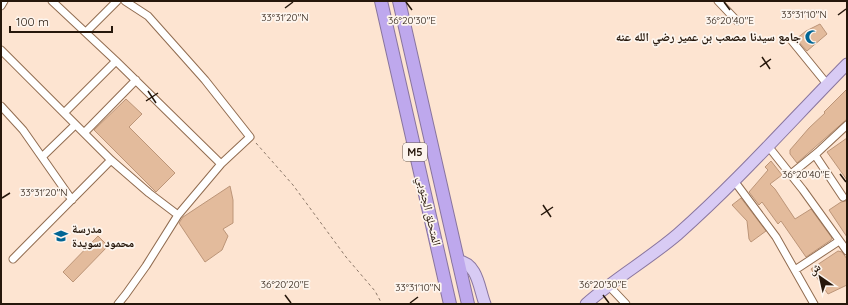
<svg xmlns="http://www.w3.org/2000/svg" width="848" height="305" viewBox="0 0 848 305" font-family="Quicksand,'Noto Naskh Arabic',sans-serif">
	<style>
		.building { fill: #e3bb9c; stroke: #bc9578 }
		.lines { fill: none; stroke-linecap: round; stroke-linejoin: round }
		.street-casing { stroke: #916c50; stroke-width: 9 }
		.primary-casing { stroke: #89759e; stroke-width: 13 }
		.highway-casing { stroke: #89759e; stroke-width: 14 }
		.path { stroke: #8c7869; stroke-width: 1; stroke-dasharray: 3 3; stroke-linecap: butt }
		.street { stroke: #fff; stroke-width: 7 }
		.primary { stroke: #d8cbf4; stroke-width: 11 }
		.highway { stroke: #bea8ed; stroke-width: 12 }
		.ticks { fill: none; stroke: #26170b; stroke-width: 1.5 }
		.labels { text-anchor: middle; stroke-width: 3.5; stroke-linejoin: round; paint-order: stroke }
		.shield { fill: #fdf5ee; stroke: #665a4f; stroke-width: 1 }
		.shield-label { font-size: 11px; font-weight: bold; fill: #26170b }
		.poi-label { font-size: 12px; font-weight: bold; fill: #26170b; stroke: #fdf5ee; text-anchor: end }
		.street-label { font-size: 12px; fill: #26170b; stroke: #fdf5ee }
		.ticks-label { font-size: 10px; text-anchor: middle; fill: #26170b; stroke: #fdf5ee; stroke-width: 3.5; stroke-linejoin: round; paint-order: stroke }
	</style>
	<rect width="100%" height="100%" fill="#fde4d1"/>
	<!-- building -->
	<path class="building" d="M820,24L827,34L807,51L796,39L806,31Z
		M847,89V119L797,163L790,154V150L809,128L825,113L824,112Z
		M126,99L142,114L129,127L175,173L156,192L94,130Z
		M847,138V180L827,152Z
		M771,161L782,175L770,184L775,189L795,219L811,209L832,238L831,240L806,257L781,221L778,224L762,202L759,205L749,192L768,170L765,167Z
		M230,186L233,200V223L223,229L228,236L222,250L205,262L179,223L183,217Z
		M741,198L766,231L751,242L749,239L747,221L732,205Z
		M846,201L847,202V237L829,210L841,202Z
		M98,236L108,246L73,282L63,272Z
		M838,251L842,252L847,259V285L828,294L811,269Z"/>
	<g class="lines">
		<defs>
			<path id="street" d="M52,1L116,61L221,164
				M718,1L737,21
				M1,6L4,1
				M86,32L117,1
				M792,41L827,84
				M1,50L111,160L149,193L178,215
				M1,106L23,130L72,200
				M64,113L116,61
				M84,133L136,80
				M772,151L803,190L847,251
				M815,155L843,197
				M42,157L75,125
				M791,174L818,152L847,125
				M738,186L776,237L814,304
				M13,259L111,160
				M795,270L839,241
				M609,286L626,304
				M118,304L126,294L146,266L178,215L221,164L250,137L205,80L148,16L125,1"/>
			<path id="primary" d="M458,261C478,263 479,289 485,304
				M586,304C615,278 649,259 678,234C738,181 791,121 847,64"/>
			<path id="highway" d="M381,1L450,304
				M399,1L468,304"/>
		</defs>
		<!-- street casing -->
		<use href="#street" class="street-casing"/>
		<!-- primary casing -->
		<use href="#primary" class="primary-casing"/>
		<!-- highway casing -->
		<use href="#highway" class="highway-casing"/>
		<!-- path -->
		<path class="path" d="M256,143L293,185L346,257L375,291L382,304"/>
		<!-- street -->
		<use href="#street" class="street"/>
		<!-- primary -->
		<use href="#primary" class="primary"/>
		<!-- highway -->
		<use href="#highway" class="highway"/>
	</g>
	<!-- ticks -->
	<path class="ticks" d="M406,2L412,10M724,2L730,10M285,8L293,2M838,15L846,9M762,57L770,69M760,67L771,59M148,91L156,103M146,101L158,93M840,174L846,182M2,198L10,193M543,205L551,217M541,215L553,207M285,295L291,303M603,295L609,303M410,303L418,297"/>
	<!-- icons -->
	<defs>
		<symbol id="mosque-bare" viewBox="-9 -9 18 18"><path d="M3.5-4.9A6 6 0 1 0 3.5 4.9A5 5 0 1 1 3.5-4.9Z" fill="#016594" stroke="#fdf5ee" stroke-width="2.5" paint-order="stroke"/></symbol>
		<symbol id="school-bare" viewBox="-9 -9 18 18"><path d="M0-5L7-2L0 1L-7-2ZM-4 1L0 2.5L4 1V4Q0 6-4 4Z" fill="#016594" stroke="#fdf5ee" stroke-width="2.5" paint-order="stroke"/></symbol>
	</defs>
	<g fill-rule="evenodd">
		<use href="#mosque-bare" x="802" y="27" width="20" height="20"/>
		<use href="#school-bare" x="51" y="226" width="20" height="20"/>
	</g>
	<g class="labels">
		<!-- shield labels -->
		<rect class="shield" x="403" y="143" width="24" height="18" rx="3"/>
		<g class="shield-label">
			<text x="415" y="156">M5</text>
		</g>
		<!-- poi labels -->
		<g class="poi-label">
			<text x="801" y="41">جامع سيدنا مصعب بن عمير رضي الله عنه</text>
			<text x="72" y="233" text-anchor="start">مدرسة<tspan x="72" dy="14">محمود سويدة</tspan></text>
		</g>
		<!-- street labels -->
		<g class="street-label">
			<text transform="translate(429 211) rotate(77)" y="4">المتحلق الجنوبي</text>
		</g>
	</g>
	<g class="ticks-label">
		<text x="804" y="18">33°31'10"N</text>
		<text x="285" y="21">33°31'20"N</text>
		<text x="412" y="24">36°20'30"E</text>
		<text x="730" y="24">36°20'40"E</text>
		<text x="806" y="178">36°20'40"E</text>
		<text x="44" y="196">33°31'20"N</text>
		<text x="285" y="288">36°20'20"E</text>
		<text x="603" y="288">36°20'30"E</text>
		<text x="418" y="291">33°31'10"N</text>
	</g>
	<!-- border -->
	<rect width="848" height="305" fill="none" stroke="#26170b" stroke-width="4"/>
	<!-- north arrow -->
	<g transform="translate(820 277) rotate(326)" stroke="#fdf5ee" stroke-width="3" paint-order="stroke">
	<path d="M0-3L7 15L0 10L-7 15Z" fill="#26170b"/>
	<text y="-6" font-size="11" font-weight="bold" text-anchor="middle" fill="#26170b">ش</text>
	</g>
	<!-- scale -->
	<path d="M10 26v6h102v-6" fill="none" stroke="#26170b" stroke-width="2"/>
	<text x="16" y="26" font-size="12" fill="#26170b" stroke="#fdf5ee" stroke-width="3" paint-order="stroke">100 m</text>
</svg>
